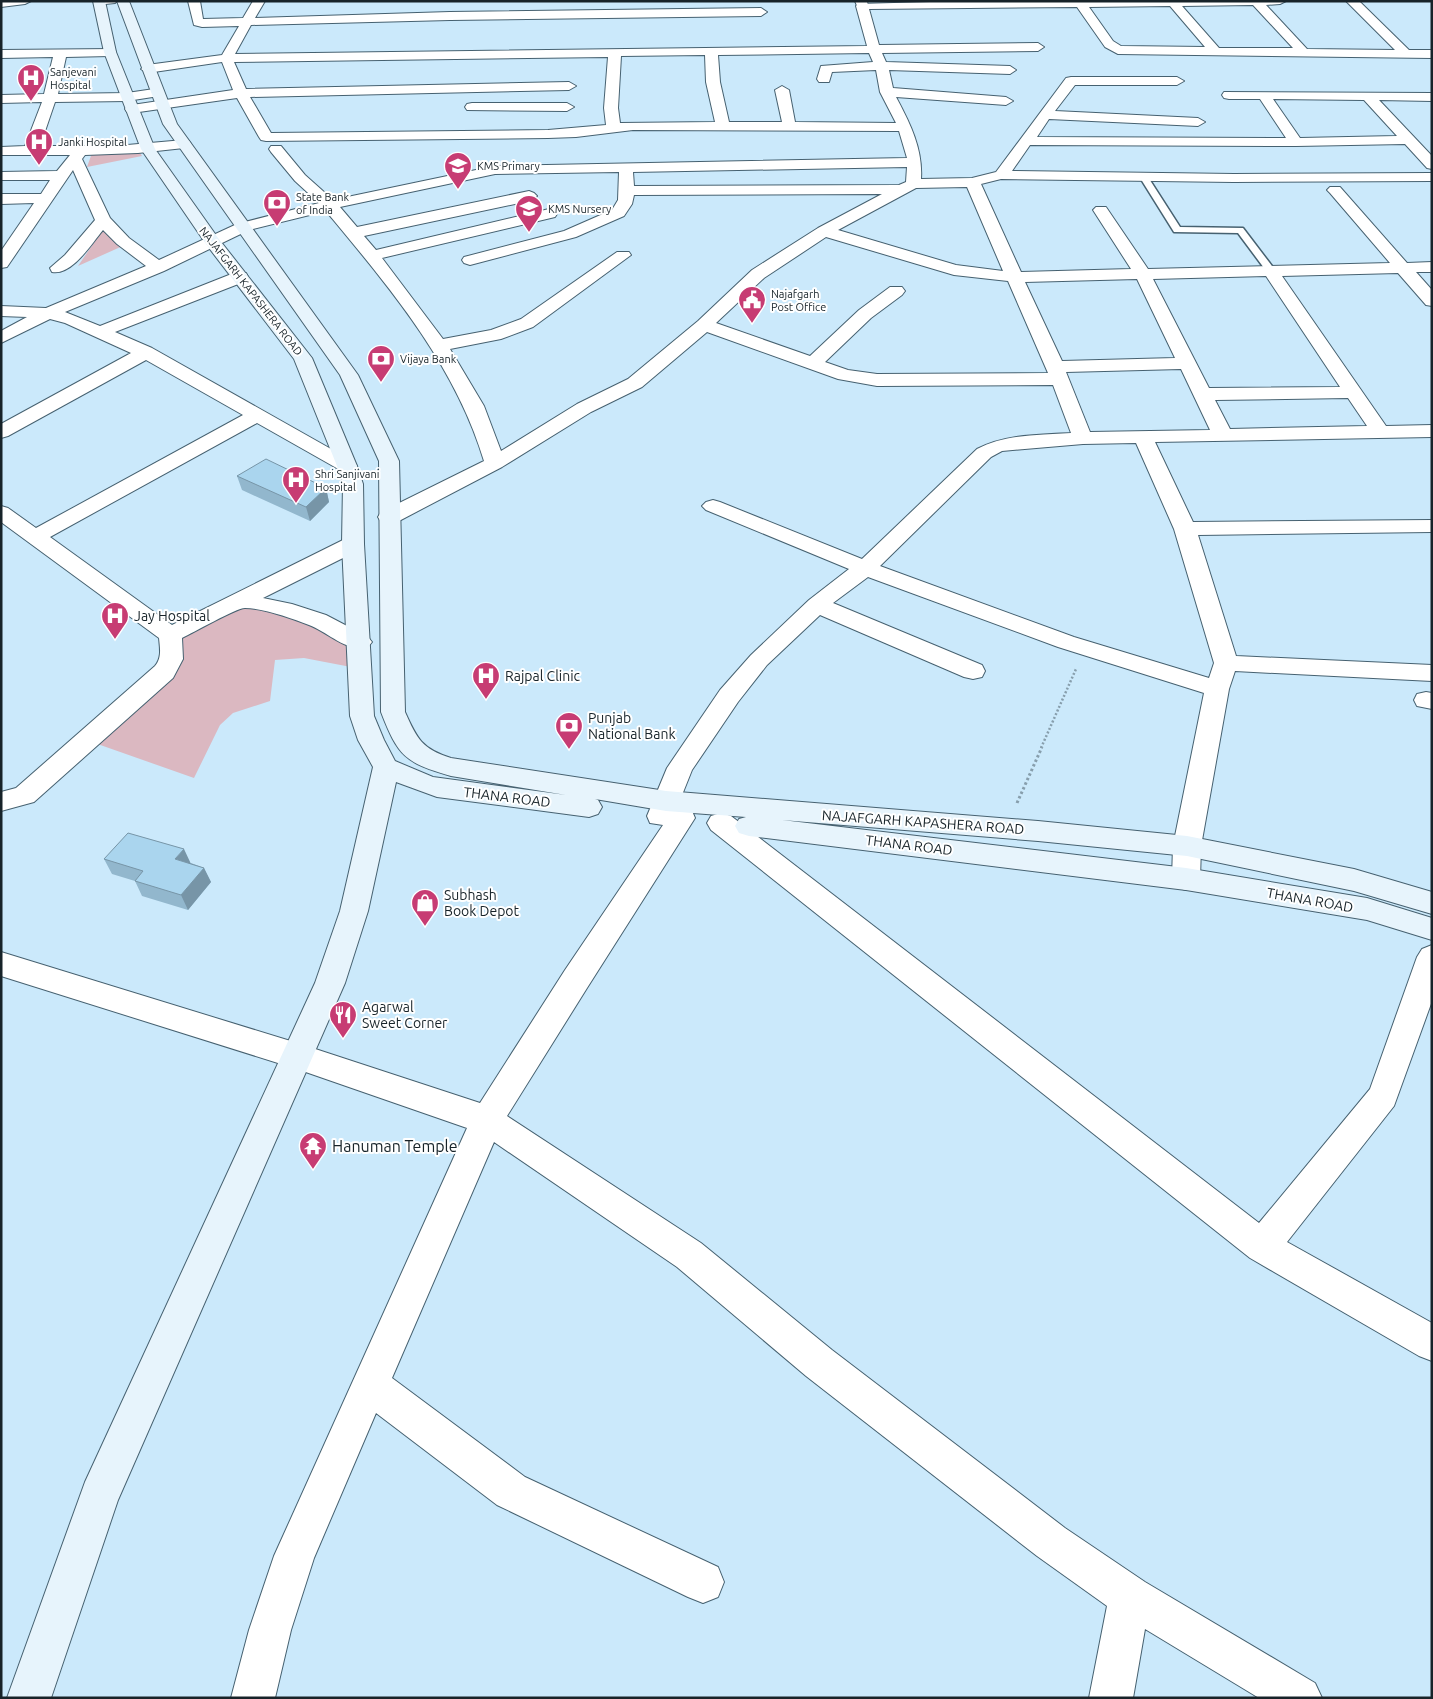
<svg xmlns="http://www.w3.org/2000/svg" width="1433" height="1699" viewBox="0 0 1433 1699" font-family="Ubuntu,sans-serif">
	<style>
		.green { fill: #dbb8c1 }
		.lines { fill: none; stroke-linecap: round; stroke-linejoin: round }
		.service-casing { stroke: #466170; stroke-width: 3 }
		.minor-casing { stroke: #466170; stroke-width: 2 }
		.tertiary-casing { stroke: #466170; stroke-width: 2 }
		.secondary-casing { stroke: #466170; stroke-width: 2 }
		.path-far1 { stroke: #879eac; stroke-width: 2.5; stroke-dasharray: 2 2; stroke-linecap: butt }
		.path { stroke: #879eac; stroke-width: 3; stroke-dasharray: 2.5 2.5; stroke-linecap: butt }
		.service { fill: #fff; fill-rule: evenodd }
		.minor { fill: #fff; fill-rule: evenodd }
		.tertiary { fill: #fff; fill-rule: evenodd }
		.secondary { fill: #e7f4fc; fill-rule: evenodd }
		.wall { fill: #92b7cd }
		.shaded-wall { fill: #7795a7 }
		.building { fill: #aad5ee; stroke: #7795a7 }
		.labels { text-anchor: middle; stroke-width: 4; stroke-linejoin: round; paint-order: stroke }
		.far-poi-label { font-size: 11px; fill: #172329; stroke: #fff; text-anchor: start }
		.far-street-label { font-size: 11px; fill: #172329; stroke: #fff }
		.poi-label { font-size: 14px; fill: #172329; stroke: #fff; text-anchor: start }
		.street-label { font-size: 14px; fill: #172329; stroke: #fff }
		.near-poi-label { font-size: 16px; fill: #172329; stroke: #fff; text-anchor: start }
	</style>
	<rect width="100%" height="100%" fill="#cbe9fb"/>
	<!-- green -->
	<path class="green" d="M138,150L142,156L87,167L92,153Z
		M106,225L125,245L78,266Z
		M241,602L352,638L351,667L304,658L275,660L270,701L233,713L220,725L194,778L89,741L174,665L173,636Z"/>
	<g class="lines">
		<defs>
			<path id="service" d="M1140,174H1146L1180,227L1243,228L1275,270L1273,272H1267L1238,233L1174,232L1139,176Z"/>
			<path id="minor" d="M1,1H31L25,4L1,7Z
				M94,1H117L115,3L95,5Z
				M188,1H200L203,19L243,18L253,1H265L255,18L450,12L761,8L767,12L761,16L450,20L251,25L235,54L867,46L856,6L858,4L966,1H1286L1280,4L1266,5L1307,49L1395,50L1346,1H1359L1409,50H1432V58L1118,54L1105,47L1077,7L869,9L879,45L1038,43L1044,47L1038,51L882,53L886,62L1010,66L1016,70L1010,74L889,70L893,88L1006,97L1013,101L1006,105L896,97C910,123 923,149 921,179L972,178L996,172L1066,78L1071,77H1177L1184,81L1177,85H1075L1055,111L1198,118L1205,122L1198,126L1049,119L1037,137L1286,138L1260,99H1229L1224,98L1222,95L1224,92L1432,93V101L1379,100L1432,156V169L1427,168L1405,144L1296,146L1030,145L1012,171L1234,174L1432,173V181L1234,182L1001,179L981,184L1021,272L1131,269L1093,210L1096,207H1106L1148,269L1390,263L1330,193L1327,190L1330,187H1340L1407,263L1432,262V272H1416L1432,290V306L1426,305L1398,273L1282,276L1386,426L1432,425V437L1155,442L1193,522L1432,520V532L1198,535L1236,656L1432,665V681L1235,671L1229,689L1201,846L1200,879L1196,887L1186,890L1176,887L1172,879L1173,846L1204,693L1058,647L868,577L833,603L982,665L985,671L982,677L973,679L964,677L820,615L767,665L738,702L692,770L676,810L682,808L692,811L695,818L587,988L507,1116L701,1243L832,1350L1065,1528L1145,1582L1315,1683L1322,1698H1259L1145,1629L1133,1698H1089L1107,1606L1037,1556L806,1376L677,1267L494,1142L392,1378L525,1477L718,1567L724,1582L718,1597L703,1603L688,1597L497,1505L376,1413L314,1558L291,1630L275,1698H231L249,1630L274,1556L467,1128L297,1069L1,976V952L297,1043L480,1103L565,970L663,825L650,823L647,816L667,768L720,690L751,655L809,600L849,569L706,510L702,506L706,502L713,500L720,502L862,559L977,449C1005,434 1040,435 1071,433L1053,385L877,386L838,379L707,332L642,387L591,412L502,467L397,522L389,523L381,522L378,517L381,512L484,461C455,364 389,287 326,211L249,230L164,271L65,312L100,326L234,273H246L248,277L246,281L115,332L152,348L354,462L357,466L354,470L347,472L340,470L257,423L50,537L172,625L345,539L353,537L361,539L364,544L361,549L263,598L292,604L326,615L368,637L372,642L368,647C347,653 328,632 309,625C291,618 263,608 245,608C236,608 193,633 182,638L183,659L173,678L34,802L1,811V792L16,788L155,666C162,658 160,648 159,638L1,522V506L8,508L36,528L243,415L146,360L8,436L1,438V424L131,353L65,323L50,319L1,343V331L27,317L1,316V306L46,308L146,266L117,244L103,230C92,243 72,276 52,272L50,268L65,255L95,220L73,170L7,267L1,268V251L34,203L1,204V194H41L50,180H1V172L57,171L70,155H1V147L25,146L42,102L1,103V95L44,94L53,57L1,58V50L114,49L116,52L110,56L66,57L58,94L127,93L154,89L159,90L161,93L159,96L127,101L55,102L40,146H116L184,140L189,141L191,144L189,147L184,148L138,153L85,155L82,159L110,218L129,238L159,260L237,224L319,203L295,181L271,152L269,149L271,146H281L305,175L333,200L495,166L907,158L899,131L633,130L576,137L548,138L266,141L261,140L259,137L237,98L132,113L127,112L125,109L127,106L132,105L233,90L222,62L147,73L141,69L147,65L222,55L239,26L202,27L194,25ZM1253,5L1293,48H1219L1182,6ZM1170,6L1205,47L1121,46L1113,41L1089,7ZM869,53L873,62L821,66L817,79L819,82H829L832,72L876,70L880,92L896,123L795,122L789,90L782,86L775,90L782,122H729L720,82L718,55ZM705,55L706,82L715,122L620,123L618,108L621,56ZM608,57L604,108L606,125L548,130L271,133L250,97L569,90L576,86L569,82L246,89L234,62ZM1273,99L1364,100L1397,136L1300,138ZM907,167L906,182L899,185L634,186L633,172ZM619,172L618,200L612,210L564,231L464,257L462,260L464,263L470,265L576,237L624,216L632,204L634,195L882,194L818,228L752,270L698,321L628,379L577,404L501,451L484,406L450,349L501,339L533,327L631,255L629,252H617L521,319L491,330L443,339L382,258L555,217L557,214L555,211L549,209L376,250L364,236L529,201L534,199L537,196L534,193L529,191L357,227L340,207L495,174ZM967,187L1003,271L956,265L838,230L916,188ZM826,237L954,275L1008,281L1048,373L877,374L848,370L825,362L871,318L902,295L905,291L902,287H890L859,310L810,356L716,323L764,278ZM1266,276L1340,387L1209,388L1153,279ZM1137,279L1175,358L1062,361L1025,282ZM1181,369L1210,430L1090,432L1066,372ZM1348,398L1367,426L1230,429L1215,400ZM1136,443L1174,529L1214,663L1209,678L1074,637L880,566L991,457L1002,451L1083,444Z
				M472,103H567L574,107L567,111L467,110L465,107L467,104Z
				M1426,692L1432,693V709L1417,706L1414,700L1417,694Z
				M721,813L731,816L1259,1223L1370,1089L1417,957L1422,949L1432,945V1001L1394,1106L1287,1242L1432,1323V1361L1419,1356L1250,1258L711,830L707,823L711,816Z"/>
			<path id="tertiary" d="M855,1H867L868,6L866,8H858Z"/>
			<path id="secondary" d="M93,1H105L116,52L155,149L218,238L312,358L357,466L363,484L364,544L374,716L384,740L395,761L433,777L566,795L451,776C405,763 398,756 381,712L379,461L340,375L163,124L117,1H129L177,124L358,375L399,461L405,712C417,739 422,749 451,758L666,791L1038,821L1187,836L1354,869L1432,892V914L1354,891L1187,856L1038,841L782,820L1186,868L1367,898L1432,918V940L1367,920L1186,890L749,836L739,833L735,826L739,819L746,817L666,811L595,799L598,800L602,807L598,814L589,817L437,797L396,782L368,911L345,983L118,1500L51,1698H7L85,1482L315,983L340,911L373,767L358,740L350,716L342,544L343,484L337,466L294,359L206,244L141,149L104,52Z"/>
		</defs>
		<!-- service casing -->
		<use href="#service" class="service-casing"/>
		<!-- minor casing -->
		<use href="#minor" class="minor-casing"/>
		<!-- tertiary casing -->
		<use href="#tertiary" class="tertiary-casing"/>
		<!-- secondary casing -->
		<use href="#secondary" class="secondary-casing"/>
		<!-- path-far1 -->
		<path class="path-far1" d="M1041,748L1076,669"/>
		<!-- path -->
		<path class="path" d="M1017,803L1042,747"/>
		<!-- service -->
		<use href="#service" class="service"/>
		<!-- minor -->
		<use href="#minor" class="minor"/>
		<!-- tertiary -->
		<use href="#tertiary" class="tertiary"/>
		<!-- secondary -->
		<use href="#secondary" class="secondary"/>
	</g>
	<!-- wall -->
	<path class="wall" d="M237,476L326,488L329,502L310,521L242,490Z
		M104,859L191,863L204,868L211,882L188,910L142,896L135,881L112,874Z"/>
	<!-- shaded-wall -->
	<path class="shaded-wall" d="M326,488L329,502L310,521L306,507Z
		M184,849L191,864L175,859Z
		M204,868L211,882L188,910L181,895Z"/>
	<!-- building -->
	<path class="building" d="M266,459L326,488L306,507L237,476Z
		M128,833L184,849L175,859L204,868L181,895L135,881L143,871L104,859Z"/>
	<!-- icons -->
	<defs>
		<symbol id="hospital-pin" viewBox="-11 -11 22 30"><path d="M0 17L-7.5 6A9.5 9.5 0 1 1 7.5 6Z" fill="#c73c73" stroke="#fff"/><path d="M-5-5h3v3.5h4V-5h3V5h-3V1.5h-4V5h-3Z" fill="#fff"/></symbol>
		<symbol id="school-pin" viewBox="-11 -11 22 30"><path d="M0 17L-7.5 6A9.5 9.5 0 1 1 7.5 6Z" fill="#c73c73" stroke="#fff"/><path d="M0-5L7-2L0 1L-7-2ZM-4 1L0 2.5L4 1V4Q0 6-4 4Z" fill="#fff"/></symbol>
		<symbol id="bank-pin" viewBox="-11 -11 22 30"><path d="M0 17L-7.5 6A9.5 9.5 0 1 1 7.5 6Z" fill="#c73c73" stroke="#fff"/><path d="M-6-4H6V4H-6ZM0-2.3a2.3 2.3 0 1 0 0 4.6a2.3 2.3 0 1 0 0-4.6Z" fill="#fff"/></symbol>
		<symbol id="civic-pin" viewBox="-11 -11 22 30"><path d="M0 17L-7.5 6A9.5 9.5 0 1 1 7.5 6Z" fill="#c73c73" stroke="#fff"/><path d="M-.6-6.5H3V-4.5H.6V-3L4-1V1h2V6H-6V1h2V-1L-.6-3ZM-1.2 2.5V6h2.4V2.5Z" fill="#fff"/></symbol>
		<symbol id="shop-pin" viewBox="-11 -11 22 30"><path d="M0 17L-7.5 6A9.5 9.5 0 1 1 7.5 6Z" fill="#c73c73" stroke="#fff"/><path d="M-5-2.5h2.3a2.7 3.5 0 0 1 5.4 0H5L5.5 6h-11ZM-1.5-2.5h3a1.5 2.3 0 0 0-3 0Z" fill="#fff"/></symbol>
		<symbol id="restaurant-pin" viewBox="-11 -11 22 30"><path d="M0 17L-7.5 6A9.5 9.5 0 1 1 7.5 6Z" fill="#c73c73" stroke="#fff"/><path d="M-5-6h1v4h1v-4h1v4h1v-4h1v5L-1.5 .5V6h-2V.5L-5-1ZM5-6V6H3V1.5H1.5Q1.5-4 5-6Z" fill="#fff"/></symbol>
		<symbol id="temple-pin" viewBox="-11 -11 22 30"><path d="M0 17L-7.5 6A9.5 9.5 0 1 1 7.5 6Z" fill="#c73c73" stroke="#fff"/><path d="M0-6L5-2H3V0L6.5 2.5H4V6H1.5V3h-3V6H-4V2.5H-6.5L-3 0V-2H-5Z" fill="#fff"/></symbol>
	</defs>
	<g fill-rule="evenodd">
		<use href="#hospital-pin" x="15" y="62" width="32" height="43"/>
		<use href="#hospital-pin" x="23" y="126" width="32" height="43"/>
		<use href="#school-pin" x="442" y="150" width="32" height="43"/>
		<use href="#bank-pin" x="261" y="187" width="32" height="43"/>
		<use href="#school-pin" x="513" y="193" width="32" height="43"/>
		<use href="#civic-pin" x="736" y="284" width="32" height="43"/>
		<use href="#bank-pin" x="365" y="343" width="32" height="43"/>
		<use href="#hospital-pin" x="280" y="464" width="32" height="43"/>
		<use href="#hospital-pin" x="99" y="600" width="32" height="43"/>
		<use href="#hospital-pin" x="470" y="660" width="32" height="43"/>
		<use href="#bank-pin" x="553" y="710" width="32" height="43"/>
		<use href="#shop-pin" x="409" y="887" width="32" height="43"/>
		<use href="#restaurant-pin" x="327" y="999" width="32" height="43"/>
		<use href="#temple-pin" x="297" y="1130" width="32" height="43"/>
	</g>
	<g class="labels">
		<!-- far-poi labels -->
		<g class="far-poi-label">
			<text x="50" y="76">Sanjevani<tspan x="50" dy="13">Hospital</tspan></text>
			<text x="58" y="146">Janki Hospital</text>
			<text x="477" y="170">KMS Primary</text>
			<text x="296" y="201">State Bank<tspan x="296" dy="13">of India</tspan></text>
			<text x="548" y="213">KMS Nursery</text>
			<text x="771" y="298">Najafgarh<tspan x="771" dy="13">Post Office</tspan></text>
			<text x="400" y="363">Vijaya Bank</text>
			<text x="315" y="478">Shri Sanjivani<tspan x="315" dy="13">Hospital</tspan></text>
		</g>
		<!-- far-street labels -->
		<g class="far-street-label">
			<text transform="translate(251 291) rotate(52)" y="4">NAJAFGARH KAPASHERA ROAD</text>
		</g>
		<!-- poi labels -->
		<g class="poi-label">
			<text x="134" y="621">Jay Hospital</text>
			<text x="505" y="681">Rajpal Clinic</text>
			<text x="588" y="723">Punjab<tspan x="588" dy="16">National Bank</tspan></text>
			<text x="444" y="900">Subhash<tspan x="444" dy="16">Book Depot</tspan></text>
			<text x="362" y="1012">Agarwal<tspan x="362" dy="16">Sweet Corner</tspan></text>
		</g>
		<!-- street labels -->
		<g class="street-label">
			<text transform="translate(507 797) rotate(7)" y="5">THANA ROAD</text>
			<text transform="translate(923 822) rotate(4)" y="5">NAJAFGARH KAPASHERA ROAD</text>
			<text transform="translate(909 845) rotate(7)" y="5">THANA ROAD</text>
			<text transform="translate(1310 900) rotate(10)" y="5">THANA ROAD</text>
		</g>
		<!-- near-poi labels -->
		<g class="near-poi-label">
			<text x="332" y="1152">Hanuman Temple</text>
		</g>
	</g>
	<!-- border -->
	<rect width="1433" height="1699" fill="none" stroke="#172329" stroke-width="5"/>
</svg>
